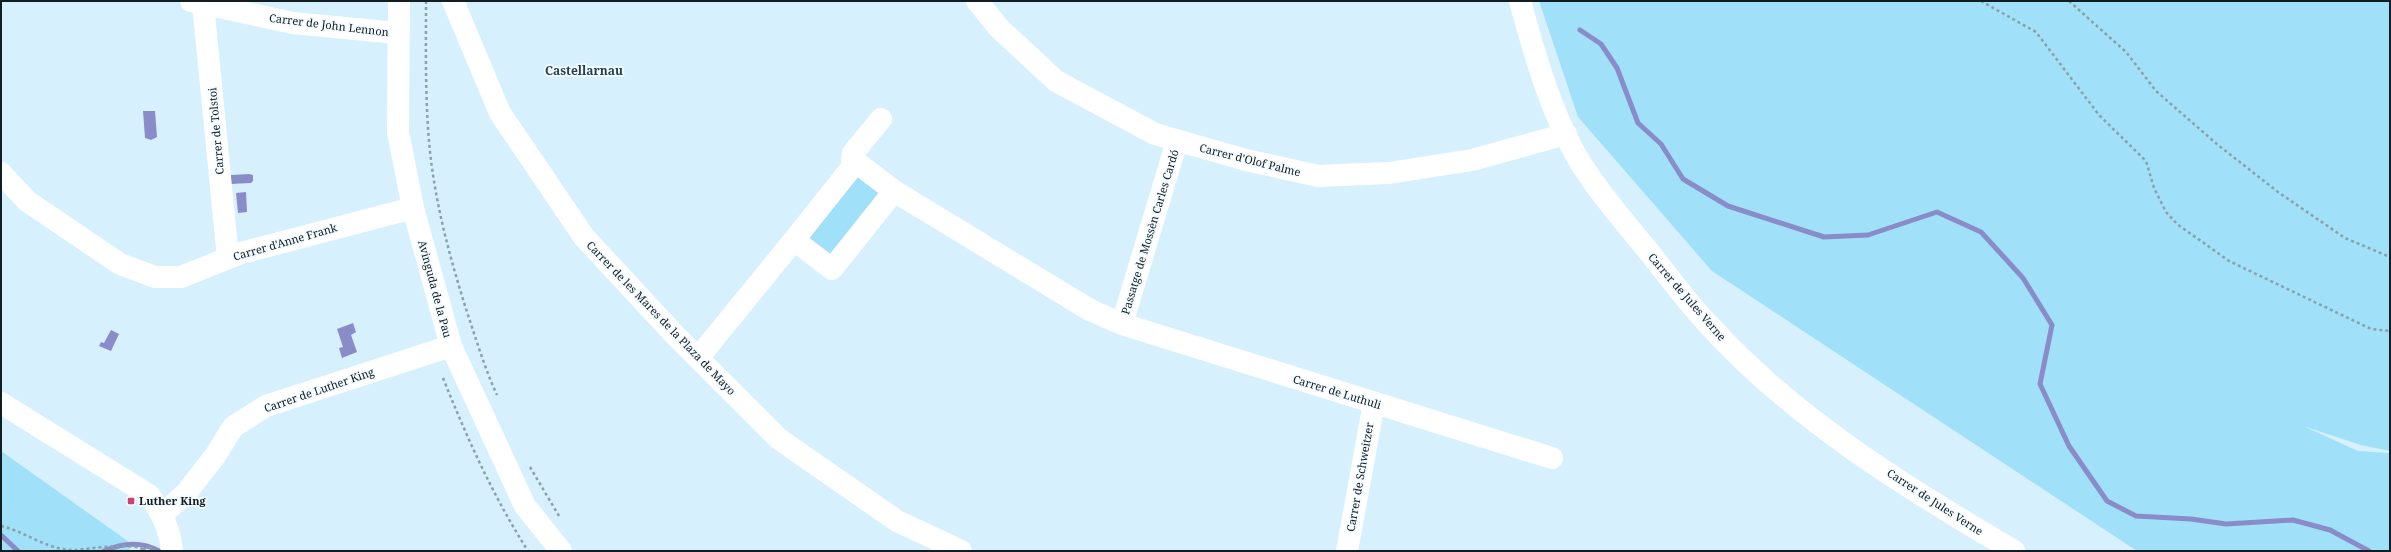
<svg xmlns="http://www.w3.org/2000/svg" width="2391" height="552" viewBox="0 0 2391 552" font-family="'Noto Serif',serif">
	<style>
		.green { fill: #a1e0f9 }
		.water { fill: #898cc8 }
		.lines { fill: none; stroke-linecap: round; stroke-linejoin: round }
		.stream { stroke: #898cc8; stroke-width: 5 }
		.path { stroke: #8ba0aa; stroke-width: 2.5; stroke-dasharray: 3 3; stroke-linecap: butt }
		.minor { stroke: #fff; stroke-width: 22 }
		.poi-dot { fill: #cf416d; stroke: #f4fbfe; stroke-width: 1.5 }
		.labels { text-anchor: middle; stroke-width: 3.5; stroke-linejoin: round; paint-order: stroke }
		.street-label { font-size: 11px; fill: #101d22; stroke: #f4fbfe }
		.poi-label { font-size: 11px; font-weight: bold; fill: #101d22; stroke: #f4fbfe; text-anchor: start }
		.neighbourhood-label { font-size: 12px; font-weight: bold; fill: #22404c; stroke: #f4fbfe }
	</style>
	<rect width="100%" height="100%" fill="#d6f1fd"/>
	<!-- green -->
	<path class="green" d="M1539,1H2390V451L2361,445L2303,426L2358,451L2390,453V551H2137L1712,271L1578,117Z
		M853,174L881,195L832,259L805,238Z
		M1,451L129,542L130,551H1Z"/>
	<!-- water -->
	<path class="water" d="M143,111H155L157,137L151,140L145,138Z
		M249,174L253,175V181L251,183L231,184V175Z
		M246,192L247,212L238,213L236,193Z
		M353,323L356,332L351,335L357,352L342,358L339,348L343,347L337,329Z
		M111,330L119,334L111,351L99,346L101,342L104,343Z"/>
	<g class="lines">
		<!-- stream -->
		<path class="stream" d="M1580,30L1601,44L1617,68L1638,123L1661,144L1683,179L1728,206L1824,237L1868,235L1937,212L1981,232L2023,278L2052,325L2040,384L2069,446L2107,501L2136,516L2191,519L2226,524L2293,520L2330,530L2369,551
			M1,535L18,551
			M104,551C122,543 141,541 159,551"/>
		<!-- path -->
		<path class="path" d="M426,1C426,48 425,94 429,141C434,200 450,259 468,315C477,342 485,369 497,395
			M1981,1L2036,32L2099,115L2146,161L2154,188L2166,212L2177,224L2229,261L2371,329L2390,331
			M2069,1L2126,52L2156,91L2218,145L2278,192L2345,238L2390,257
			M443,378C467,438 493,496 528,551
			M530,467L559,516
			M1,526C27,532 48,551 76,550C90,549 135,541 145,551
			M143,549L153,547"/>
		<!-- minor -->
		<path class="minor" d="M191,1L293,23L397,33
			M399,1L398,132L413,208L451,346L525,506L561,551
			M453,1L500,113L584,237L674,334L779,439L897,521L961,551
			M977,1L999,28L1056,81L1155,134L1246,160L1318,176L1389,173L1472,160L1566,134
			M1520,1C1534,53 1552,116 1580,162C1600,194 1626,224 1650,253C1669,277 1687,302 1708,324C1793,418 1905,487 2014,551
			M203,4L228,258
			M856,162L852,160L853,153L881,119
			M1,173L27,201L120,264L155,277H181L241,253L413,208
			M894,191L832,269L794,240L856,162L894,191L1090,310L1122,324L1552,458
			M1122,324L1177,141
			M698,358L794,240
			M1,403L149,495C162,512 170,529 172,551
			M163,514L187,492L215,456L233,427L266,406L451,346
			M1347,551L1374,403"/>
	</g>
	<!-- markers -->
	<rect class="poi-dot" x="127" y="497" width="8" height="8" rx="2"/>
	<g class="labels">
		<!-- street labels -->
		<g class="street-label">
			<text transform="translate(329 25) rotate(7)" y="4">Carrer de John Lennon</text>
			<text transform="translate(216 131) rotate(-95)" y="4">Carrer de Tolstoi</text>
			<text transform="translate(1250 160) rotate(14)" y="4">Carrer d'Olof Palme</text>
			<text transform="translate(1150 232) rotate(-73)" y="4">Passatge de Mossèn Carles Cardó</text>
			<text transform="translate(285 242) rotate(-16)" y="4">Carrer d'Anne Frank</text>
			<text transform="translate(435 289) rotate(75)" y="4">Avinguda de la Pau</text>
			<text transform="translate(1687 297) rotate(49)" y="4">Carrer de Jules Verne</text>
			<text transform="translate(661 318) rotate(46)" y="4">Carrer de les Mares de la Plaza de Mayo</text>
			<text transform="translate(319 390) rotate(-19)" y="4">Carrer de Luther King</text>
			<text transform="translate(1337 392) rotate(17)" y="4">Carrer de Luthuli</text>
			<text transform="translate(1360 477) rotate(-80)" y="4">Carrer de Schweitzer</text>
			<text transform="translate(1935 502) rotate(33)" y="4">Carrer de Jules Verne</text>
		</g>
		<!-- poi labels -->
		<g class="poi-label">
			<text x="139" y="505">Luther King</text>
		</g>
		<!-- neighbourhood labels -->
		<g class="neighbourhood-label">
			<text x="584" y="75">Castellarnau</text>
		</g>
	</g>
	<!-- border -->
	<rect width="2391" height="552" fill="none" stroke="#101d22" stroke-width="4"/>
</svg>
